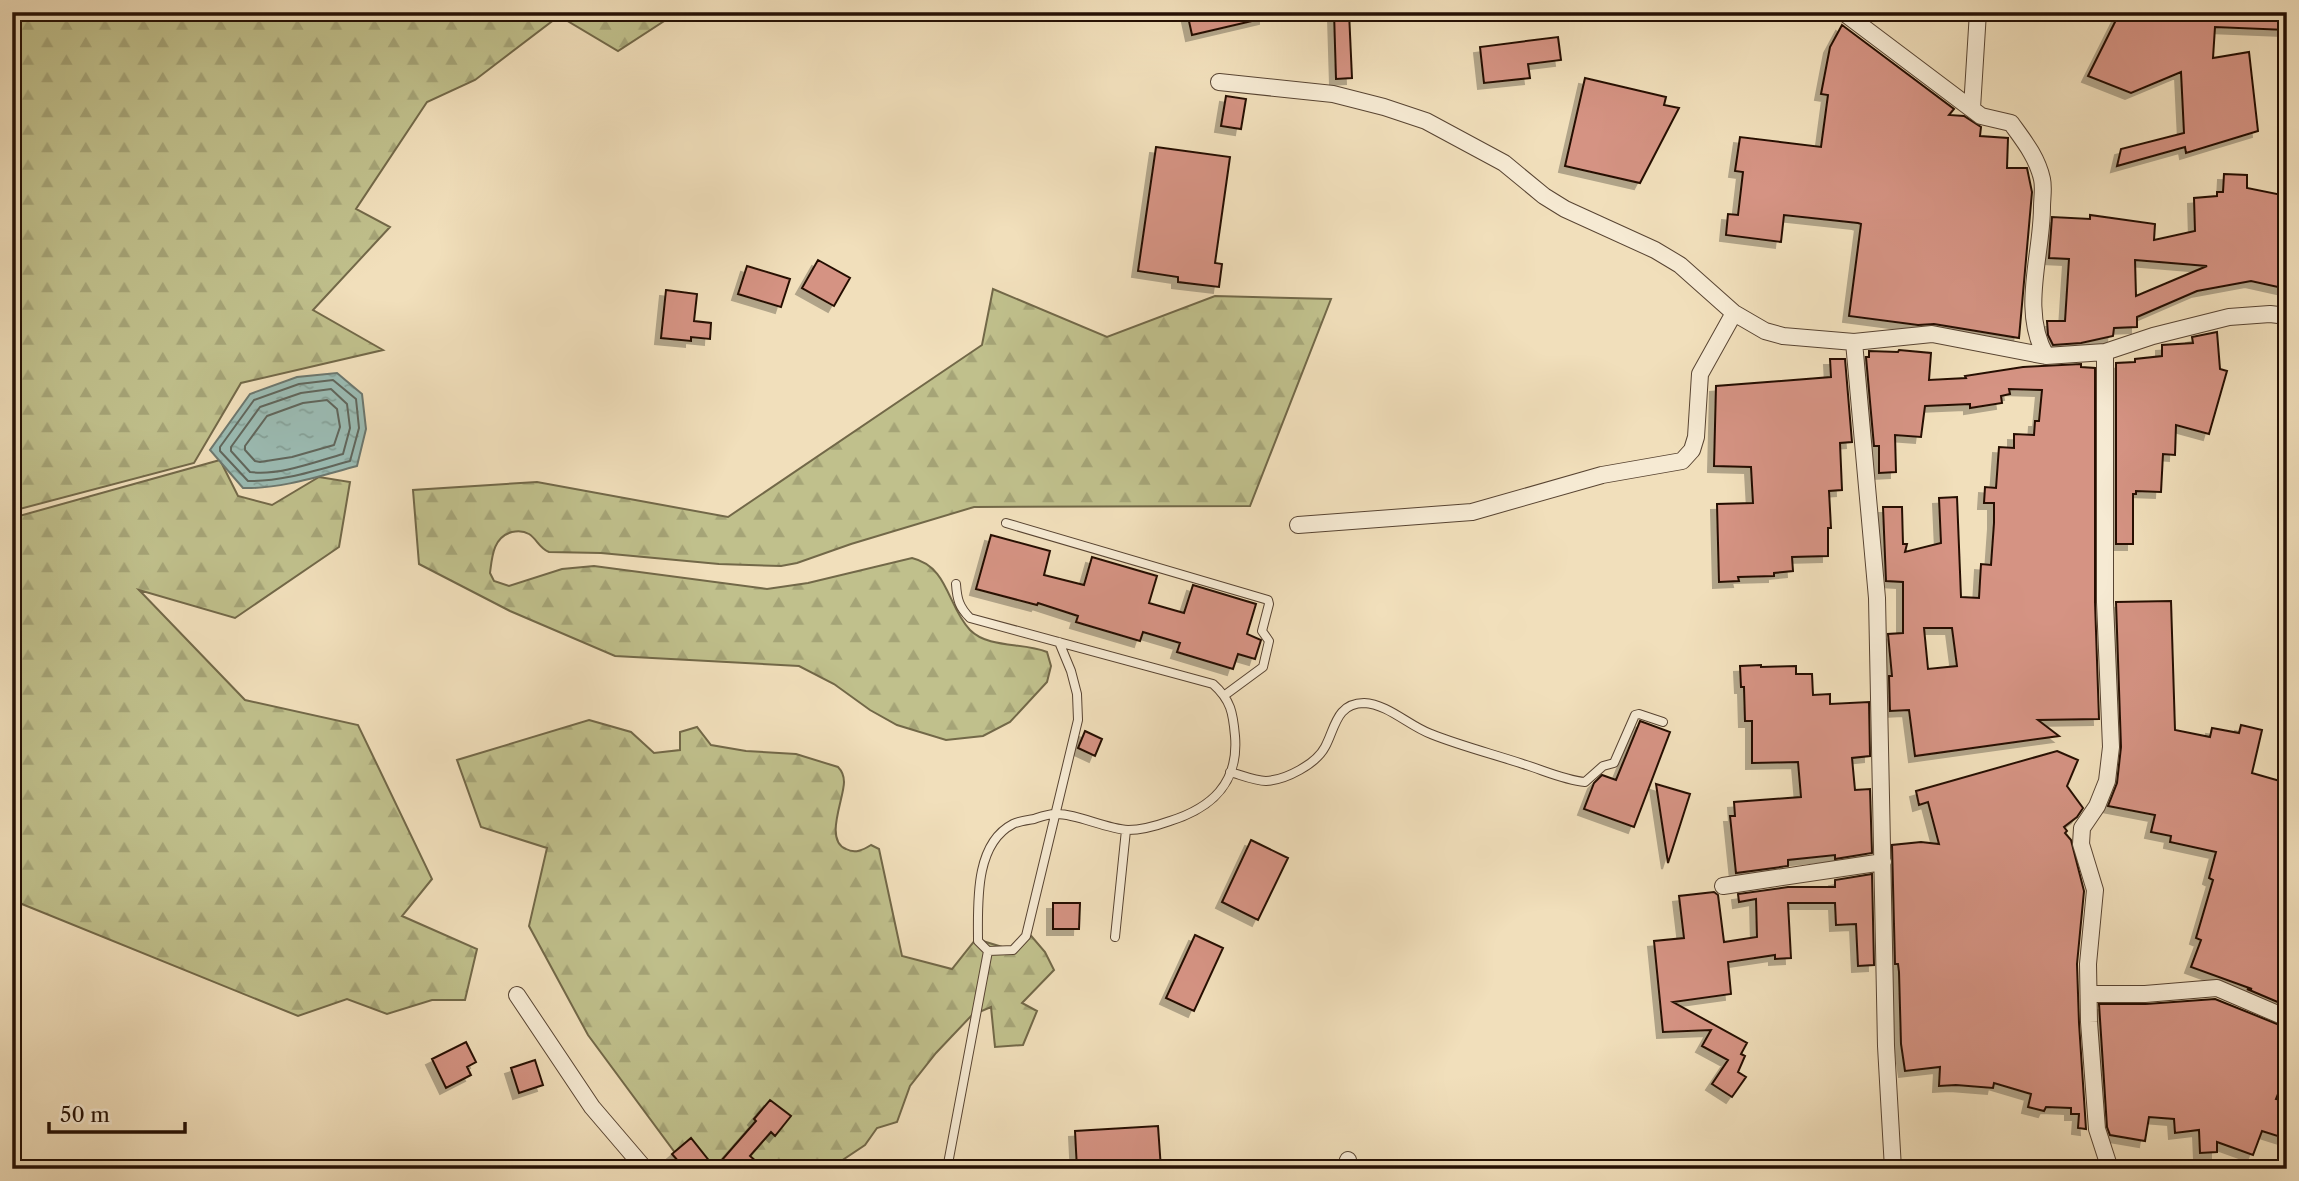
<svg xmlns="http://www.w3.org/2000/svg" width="2299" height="1181" viewBox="0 0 2299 1181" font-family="'Libre Caslon Text',serif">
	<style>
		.forest { fill: url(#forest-firs); stroke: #726848; stroke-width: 2 }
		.water { fill: url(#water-ripples); stroke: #6c776e; stroke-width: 2 }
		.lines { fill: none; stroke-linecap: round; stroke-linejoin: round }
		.shore { stroke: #60665c; stroke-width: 2 }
		.building { fill: #d59383; stroke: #251004; stroke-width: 2; fill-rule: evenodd; filter: url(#shadow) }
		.service-casing { stroke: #584432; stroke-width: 10 }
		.minor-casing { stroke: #584432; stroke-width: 18 }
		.service { stroke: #f6ead3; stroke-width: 8 }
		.minor { stroke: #f6ead3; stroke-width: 16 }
	</style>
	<defs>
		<pattern id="forest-firs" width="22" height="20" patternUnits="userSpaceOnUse" patternTransform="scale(1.75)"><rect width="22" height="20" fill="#c0c08c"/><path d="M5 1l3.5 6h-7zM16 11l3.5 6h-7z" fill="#a5a477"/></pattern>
		<pattern id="water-ripples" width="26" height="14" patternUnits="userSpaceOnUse" patternTransform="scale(1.75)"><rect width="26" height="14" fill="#9bbcb4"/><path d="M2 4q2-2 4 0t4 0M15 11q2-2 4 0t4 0" fill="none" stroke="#85a199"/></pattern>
		<filter id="shadow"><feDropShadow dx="-6" dy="6" stdDeviation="0" flood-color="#0004"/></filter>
	</defs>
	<rect width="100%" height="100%" fill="#f1dfbb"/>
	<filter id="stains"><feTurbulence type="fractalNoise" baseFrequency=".00286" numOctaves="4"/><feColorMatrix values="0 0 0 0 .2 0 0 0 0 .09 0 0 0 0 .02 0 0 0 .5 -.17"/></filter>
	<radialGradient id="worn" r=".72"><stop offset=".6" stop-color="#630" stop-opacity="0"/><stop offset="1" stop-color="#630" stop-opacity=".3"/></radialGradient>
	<!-- forest -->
	<path class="forest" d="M12,12H678L618,51L559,16L475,80L427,102L356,209L390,227L313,310L383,350L241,383L194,463L12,511Z
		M993,289L1107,337L1215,296L1331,299L1250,506L974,507L851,544L797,563L781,566L719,564L601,553L549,552C539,548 537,539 529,534C524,531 517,531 512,532C493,537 492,557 490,573L494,581L509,586L562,569L594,566L767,589L808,583L912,558C949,567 947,606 970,630C989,649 1024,642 1047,652L1051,666L1047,682L1010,722L983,736L946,740L897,725L870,710L834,684L799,666L615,656L510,611L419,564L413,490L537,482L728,517L982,345Z
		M220,460L238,496L272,505L319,477L350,482L339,547L235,618L139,590L245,700L358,725L432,879L402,916L477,949L465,1000H432L387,1014L347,999L298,1016L12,900V518Z
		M589,720L631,732L654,753L680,750V732L697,727L711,745L746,751L796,754L838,767C843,772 844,776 844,782C844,799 824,840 846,849C855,854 863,850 871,845L879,849L902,956L952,969L976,939L1009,949L1027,931L1045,952L1054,970L1022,1003L1037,1011L1023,1045L995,1047L991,1007L972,1015L936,1053L910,1086L897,1122L877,1128L865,1145L829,1169H699L676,1154L588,1035L529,926L547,848L481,827L457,760Z"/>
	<!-- water -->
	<path class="water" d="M337,373L362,394L366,429L357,466C319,476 282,489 243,488L210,450L250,394L297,377Z"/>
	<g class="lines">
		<!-- shore -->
		<path class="shore" d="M333,380L356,399L359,428L350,461C317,470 282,482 248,481L220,451V447L254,400L299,384Z
			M331,389L347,404L350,428L343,454C315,462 279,476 250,472L231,451V447L260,407L301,393Z
			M327,400L337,409L340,427L334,445L292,457L260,462L255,461L245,450V446L267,416L303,403Z"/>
	</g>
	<!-- building -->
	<path class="building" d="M1187,12H1265V18L1192,35Z
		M1334,12H1349L1352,78L1336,79Z
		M2120,12H2287V30L2215,27L2213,58L2249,52L2258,131L2186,153L2185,147L2117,166L2121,149L2184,133L2181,72L2131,93L2088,76Z
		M1842,25L1954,109L1949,115L1964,116L1981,127L1980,136L2008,138L2007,168H2027L2032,192L2019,338L1934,324L1918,325L1849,316L1861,224L1858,223L1784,215L1781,242L1726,235L1728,214L1738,215L1743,172L1735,171L1740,137L1821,147L1828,95L1821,94L1830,47Z
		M1558,37L1561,60L1528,64L1530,78L1484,83L1480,47Z
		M1585,78L1666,97L1664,105L1679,108L1640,183L1565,166Z
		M1226,96L1246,99L1241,129L1221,126Z
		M1156,147L1230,157L1215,263L1222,264L1219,287L1178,282V277L1138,271Z
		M2224,174L2247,175V188L2287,196V289L2251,281L2197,291L2137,317V327L2114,328L2113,336L2081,343L2053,345L2048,335L2047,321H2065L2069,259L2049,258L2052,217L2090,219V215L2155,224L2154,240L2195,231L2194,198L2217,196V192H2223ZM2135,260L2207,266L2136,296Z
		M818,260L850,278L834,306L802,288Z
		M747,266L790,279L781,307L738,294Z
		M666,290L697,294L694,321L711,323L710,339L691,337V341L661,338Z
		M2217,332L2220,369L2227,371L2209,434L2176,425L2175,455L2163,454L2161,492L2136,491V494H2133V544H2116V363L2135,362V359L2162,356V345L2193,343L2192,337Z
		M1899,350L1931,353L1929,380L1966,378L1965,376L2023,367L2081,364V367L2095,368V602L2099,719L2038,720L2059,736L1915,756L1909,710L1890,711L1889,676H1892L1888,634L1903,633V582L1886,581L1883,507H1902L1903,544H1907L1905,552L1941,543L1939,498L1957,497L1961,597L1979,598L1981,564L1991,565L1994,523V503H1984L1985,487L1996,488L1999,447L2014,448V434L2034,435L2035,421H2039L2042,390L2009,389L2010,394L2001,396L2002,403L1970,408V404L1925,406L1921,437L1895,435L1896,472L1879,473V446H1874L1866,357H1869V351L1898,352ZM1924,628H1952L1957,666L1928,669Z
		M1830,359H1845L1852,442L1840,443L1842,490L1829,491L1831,528H1828V556L1792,557L1793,571L1774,573V576L1738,577L1739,581L1719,582L1717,504L1753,503L1751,467L1714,466L1716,386L1831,377Z
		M991,535L1050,551L1044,575L1084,585L1092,557L1157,576L1149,603L1184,613L1193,585L1256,604L1247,634L1261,640L1255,659L1238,654L1233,669L1177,652L1180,643L1143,632L1140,641L1076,622L1078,616L1038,603L1037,605L976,589Z
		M2171,601L2175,730L2210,737L2212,728L2239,733L2241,725L2262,730L2252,773L2287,783V1006L2247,989H2252L2191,967L2201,940L2196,938L2213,880L2209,878L2216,852L2170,842L2171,836L2151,832L2155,815L2108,806L2117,783L2121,747L2116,602Z
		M1761,665V667L1796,666V674H1812L1813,695L1830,694V704L1869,702L1870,756L1852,758L1855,790L1870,789L1872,853L1835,859V855L1788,860V866L1736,873L1730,816H1735L1734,802L1801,797L1798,762L1752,763V721H1745L1744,687H1741L1740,666Z
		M1640,721L1670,732L1634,827L1584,809L1594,783L1602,775L1616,780Z
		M1085,731L1102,739L1095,756L1078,748Z
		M2057,751L2078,760L2067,786L2083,808L2077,817L2064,827L2067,831L2065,833L2071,840L2084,891L2077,964L2079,1023L2086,1129L2078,1128L2079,1114H2071V1108L2046,1107L2044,1111L2028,1107L2031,1094L1994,1083L1993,1088L1956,1085L1939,1086L1940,1067L1905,1071L1901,1044L1899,972L1898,964H1895L1892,845L1921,842L1939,844L1928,802L1919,805L1916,791Z
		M1656,784L1690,794L1668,863Z
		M1251,840L1288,858L1258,920L1222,902Z
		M1872,874L1874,965L1858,966L1856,924L1836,925L1835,903H1788L1791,958L1775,959V955L1728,962L1731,994L1673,1002L1747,1043L1741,1054L1745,1056L1738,1072L1746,1077L1732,1097L1712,1084L1728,1060L1702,1046L1711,1030L1663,1032L1654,941L1684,938L1679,896L1714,892L1718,895L1724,942L1757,937L1756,899L1739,902L1738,894L1788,887H1835V880Z
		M1053,903H1080L1079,929H1053Z
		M1195,935L1223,948L1194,1011L1166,998Z
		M2215,999L2287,1028V1072L2276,1099L2287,1101V1139L2262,1131L2253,1155L2217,1142V1152L2200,1153L2199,1130L2175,1133L2174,1119L2149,1117L2145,1141L2110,1135L2107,1127L2099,1004H2146Z
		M466,1042L476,1062L467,1067L471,1075L446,1088L432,1059Z
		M535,1060L543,1085L519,1093L511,1068Z
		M770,1100L791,1116L775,1136L771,1132L750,1156L765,1169H685L672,1154L691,1138L715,1168L756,1121L754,1119Z
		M1158,1126L1161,1169H1077L1075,1131Z"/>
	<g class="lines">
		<defs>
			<path id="service" d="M1006,523L1268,600L1269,604L1262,631L1269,641L1263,667L1225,695
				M956,584C957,599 959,607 970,618L1213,684C1231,700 1233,713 1235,736C1239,784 1211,808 1170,821C1156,826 1143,830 1128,830C1105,829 1076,813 1055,814C1048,814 1040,817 1034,819C1028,820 1019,821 1013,824C974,844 978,904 978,941L988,951L1013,950L1026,936L1078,720L1077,694L1071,671L1059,642
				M1230,772C1241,775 1255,781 1266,781C1286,780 1316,764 1325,747C1335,729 1336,703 1364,703C1388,704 1409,726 1431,734C1461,746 1493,754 1523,764C1543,770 1564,780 1585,782L1603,766L1614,763L1635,715L1639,714L1663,722
				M1115,937L1126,830
				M947,1169L988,951"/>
			<path id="minor" d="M1843,12L1981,116L2011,123C2024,141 2037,157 2042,179C2044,188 2042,198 2042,207C2042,256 2020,310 2046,356L2105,352L2153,336L2229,317L2270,314L2287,316
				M1219,82L1333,94L1384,107L1426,121L1504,163L1544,196L1565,209L1655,250L1680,265L1734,313L1765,331L1783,336L1854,342L1932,334L2046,356
				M1972,108L1978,12
				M1854,342L1877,598L1886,1046L1893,1169
				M2105,352V602L2111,747L2107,781L2097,806L2082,828L2081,844L2095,890L2088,964L2089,1022L2097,1129L2110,1169
				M1298,525L1472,512L1602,475L1682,461L1692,450L1696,437L1700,374L1734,313
				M1723,886L1883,862
				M2089,994H2145L2217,988L2287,1018
				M517,995L592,1107L645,1169
				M1345,1169L1348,1160"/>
		</defs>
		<!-- service casing -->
		<use href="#service" class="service-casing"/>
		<!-- minor casing -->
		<use href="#minor" class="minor-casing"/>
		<!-- service -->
		<use href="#service" class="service"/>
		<!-- minor -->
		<use href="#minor" class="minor"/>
	</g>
	<!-- margin -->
	<rect width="2299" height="1181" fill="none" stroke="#f1dfbb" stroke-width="42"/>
	<rect x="14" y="14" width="2271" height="1153" fill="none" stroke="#251004" stroke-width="3.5"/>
	<rect x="21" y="21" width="2257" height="1139" fill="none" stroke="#251004" stroke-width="2"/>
	<!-- scale -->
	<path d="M49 1122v10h136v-10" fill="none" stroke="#251004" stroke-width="3.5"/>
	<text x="60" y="1122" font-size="21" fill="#251004" stroke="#f6ead3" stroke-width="5" paint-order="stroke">50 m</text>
	<rect width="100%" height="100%" filter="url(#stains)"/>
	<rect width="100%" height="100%" fill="url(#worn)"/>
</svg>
